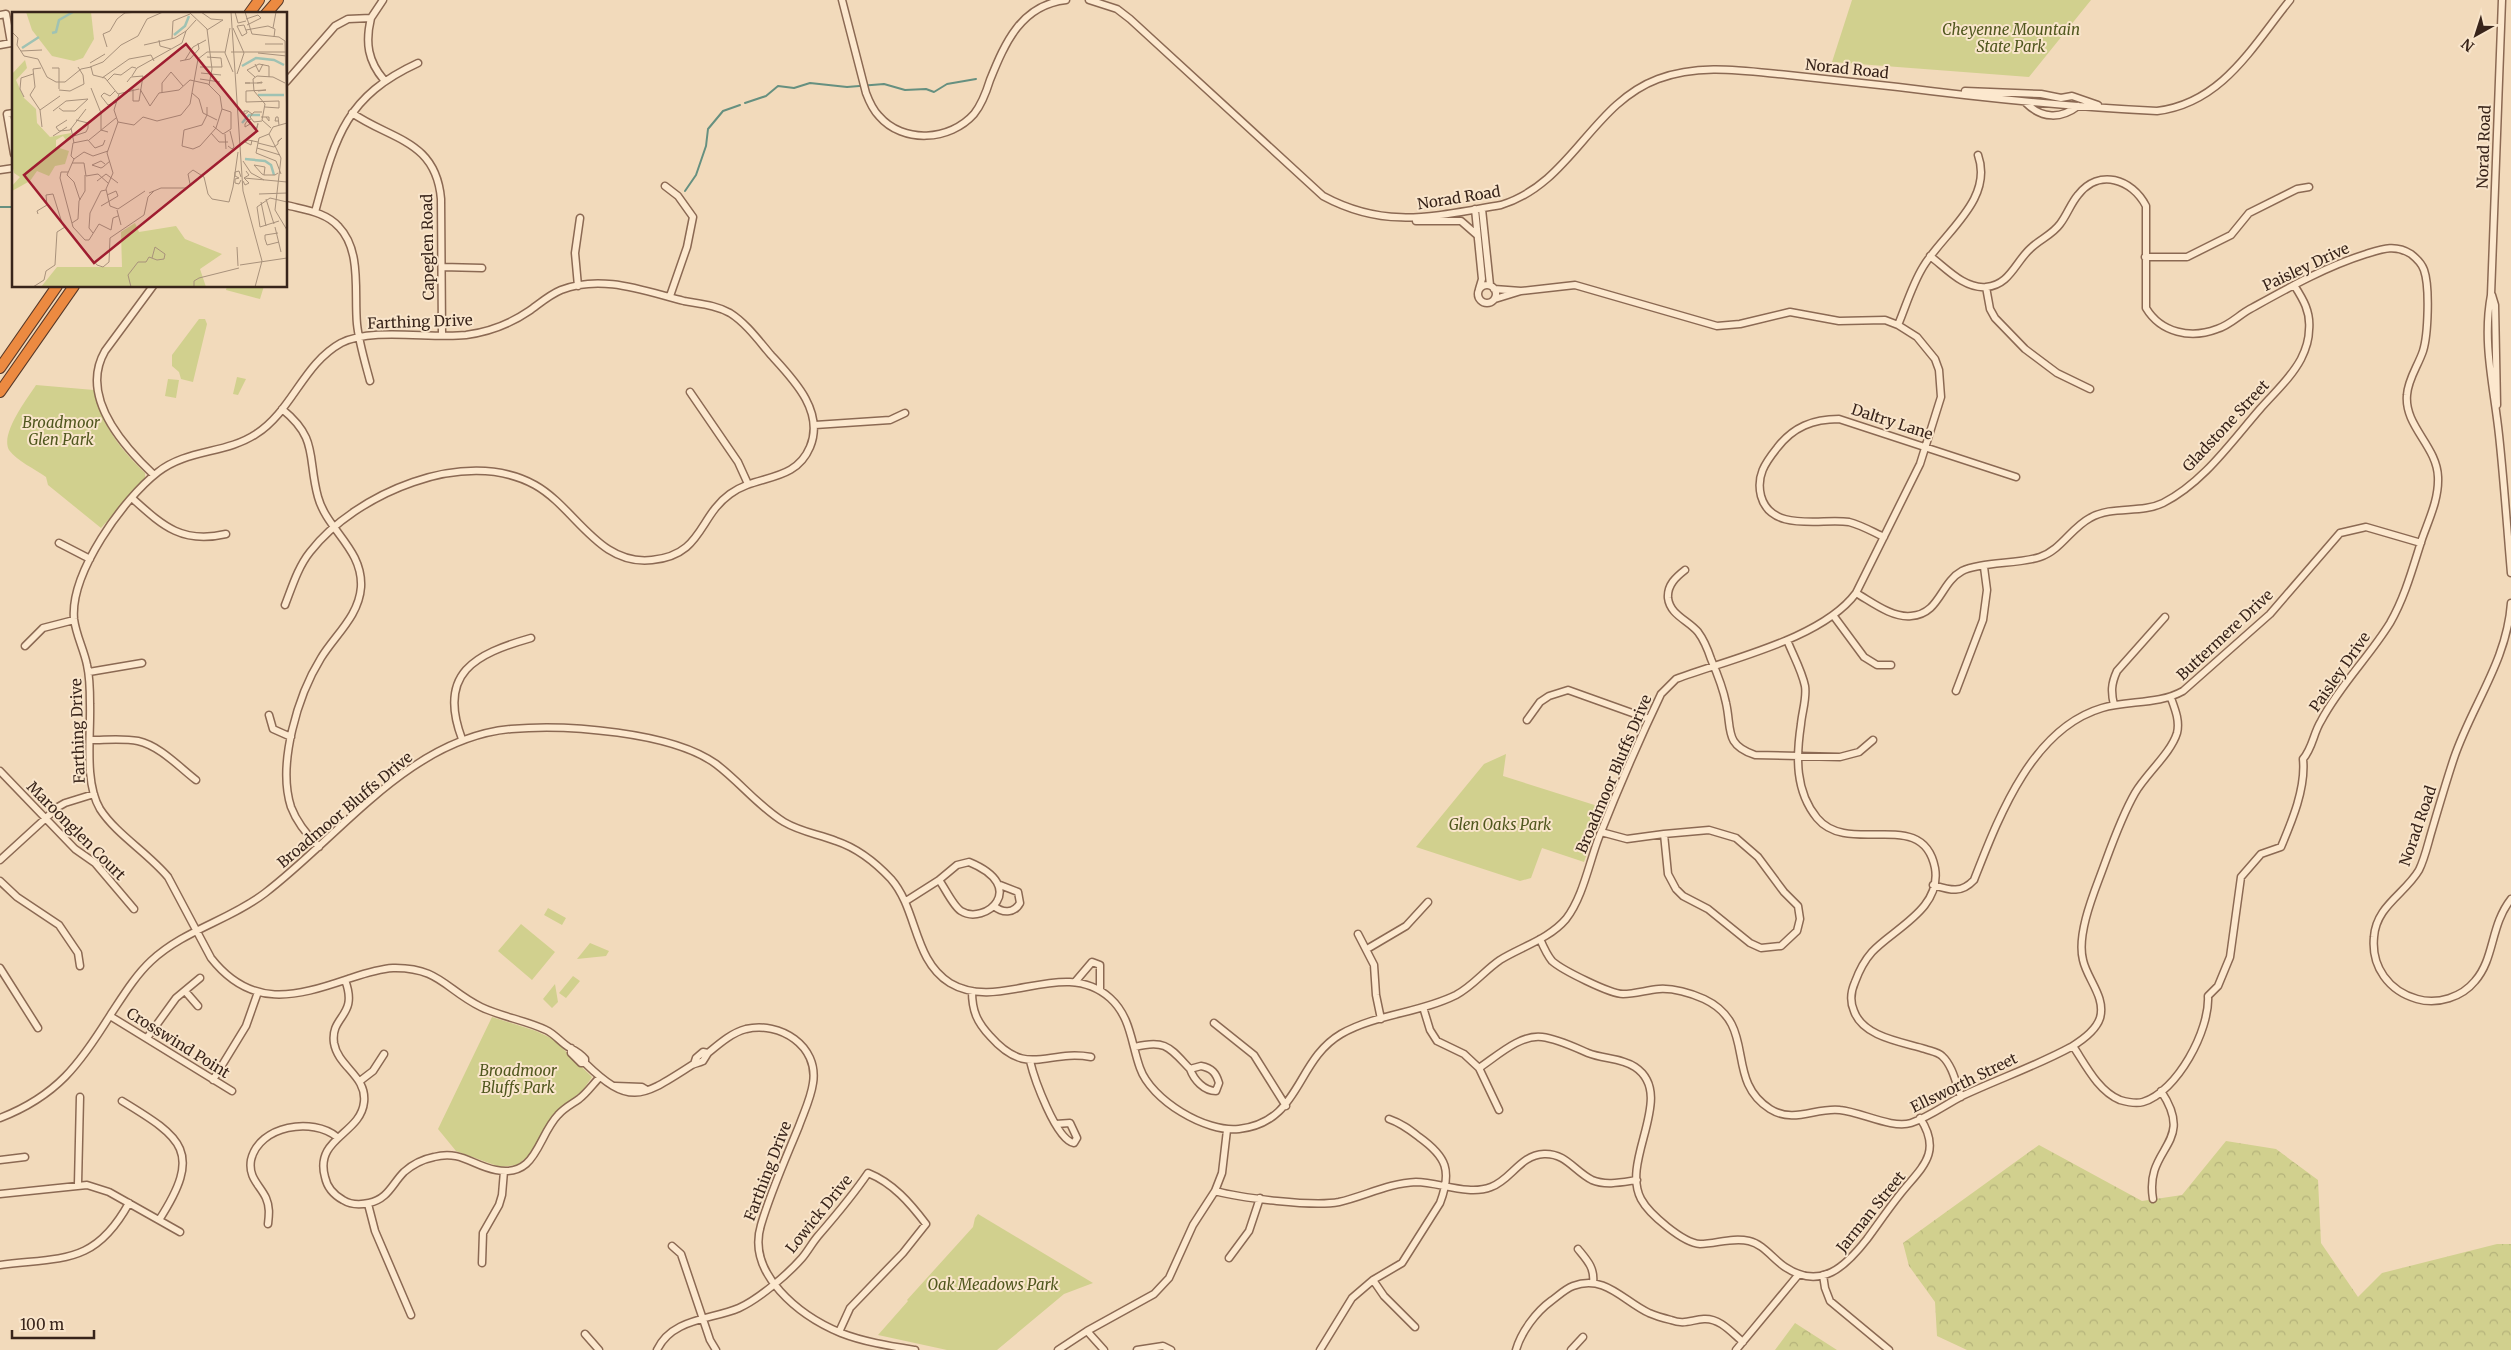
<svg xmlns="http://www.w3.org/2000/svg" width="2511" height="1350" viewBox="0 0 2511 1350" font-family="Merriweather,serif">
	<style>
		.forest { fill: url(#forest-crowns) }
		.green { fill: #d1d08e }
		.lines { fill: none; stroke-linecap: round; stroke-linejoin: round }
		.stream { stroke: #669080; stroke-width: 2 }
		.minor-casing { stroke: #8b6953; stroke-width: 9 }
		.highway-casing { stroke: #573828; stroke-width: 12 }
		.minor { stroke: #fce8ce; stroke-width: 6 }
		.highway { stroke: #ec8a41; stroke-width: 10 }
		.labels { text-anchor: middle; stroke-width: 4; stroke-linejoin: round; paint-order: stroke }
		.park-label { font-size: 15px; font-style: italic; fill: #50571e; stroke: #f9e5cb }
		.street-label { font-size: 15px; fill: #38241a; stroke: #f9e5cb }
		.inset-river { fill: none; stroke: #9fc2b3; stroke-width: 2.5 }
		.inset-road { fill: none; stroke: #a8917b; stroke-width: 1 }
		.view { fill: #9f1d30; fill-opacity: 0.15; stroke: #9f1d30; stroke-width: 2.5 }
		.inset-edge { fill: none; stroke: #38241a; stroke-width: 2.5 }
	</style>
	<defs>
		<pattern id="forest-crowns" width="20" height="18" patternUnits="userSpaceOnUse" patternTransform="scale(1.25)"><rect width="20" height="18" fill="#d1d08e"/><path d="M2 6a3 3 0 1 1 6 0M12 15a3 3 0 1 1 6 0" fill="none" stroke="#b4b27a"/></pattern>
	</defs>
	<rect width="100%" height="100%" fill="#f2dabb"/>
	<!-- forest -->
	<path class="forest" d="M2226,1141L2276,1149L2318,1180L2321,1243L2358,1297L2382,1273L2497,1244H2511V1350H1967L1937,1336L1935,1302L1909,1266L1903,1243L2039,1145L2142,1201L2182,1195Z
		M1795,1323L1837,1350H1775Z"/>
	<!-- green -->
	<path class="green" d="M1852,0H2091L2029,77L1832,62Z
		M227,286H264L260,299L226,290Z
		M199,319H205L207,324L193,382L181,379L179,372L172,366V355Z
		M237,377L246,379L238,395L233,394Z
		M168,379L179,380L176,398L165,396Z
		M36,385L94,390C106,430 115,443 145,473V479L101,528L48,485L46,477C35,469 17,461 9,450C0,434 27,399 36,385Z
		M1506,754L1503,776L1604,808L1584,862L1542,848L1531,878L1520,881L1416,847L1484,764Z
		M548,908L566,918L562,925L544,915Z
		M521,924L555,952L532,980L498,951Z
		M590,943L609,951L606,956L577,959Z
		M573,976L580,981L566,998L559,993Z
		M555,984L558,1002L552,1008L543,999Z
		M492,1017L536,1031L553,1039L592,1077L583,1090L551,1117L532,1153L517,1165L500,1167L456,1151L438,1129Z
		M978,1214L1093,1283L1064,1294L997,1350H947L878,1335L908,1301L907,1300L973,1227L975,1218Z"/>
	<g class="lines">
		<!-- stream -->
		<path class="stream" d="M745,103L766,96L778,86L794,88L810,83L847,87L884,84L905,90L926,89L934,92L947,84L976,79
			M685,191L696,175L706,146L708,129L723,111L740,105
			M0,207H14"/>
		<defs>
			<path id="minor" d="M842,0L866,93C869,101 873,110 879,116C903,144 950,141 974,114C982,104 986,93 990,80C1005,43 1021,5 1066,0
				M1089,0L1117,9L1130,19L1323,196C1386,230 1434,216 1501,205C1572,183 1591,104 1658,79C1700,63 1745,71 1788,75C1825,79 1861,83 1898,87C1984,98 2070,107 2157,111C2222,103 2252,47 2290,0
				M2502,0L2491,295C2482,343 2494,387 2499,435C2504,481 2507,527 2511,573
				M0,15L6,14L11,43L0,45
				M371,18L383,0
				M286,82L335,26L348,19L371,18C365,43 368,61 384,80
				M1965,91L2041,94L2061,98L2072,96L2098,105
				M2026,103C2042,119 2061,119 2078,106
				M14,113L7,114L14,154
				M352,113C391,140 436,140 441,199L442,335
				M0,170L14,168
				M665,186L678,196L693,217L687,247L670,296
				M286,205C305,210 326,212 339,227C362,251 354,293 357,324C359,343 365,362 370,381
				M1475,209L1482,279L1479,289
				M1482,209L1490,285
				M315,212C335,139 344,97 418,63
				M1416,221H1461L1477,235
				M1930,256C1946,268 1964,289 1986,287C2010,285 2015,262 2031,248C2040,239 2052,235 2060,224C2067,215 2071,203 2078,195C2099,168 2132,179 2146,206V308C2161,333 2191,339 2217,329C2230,325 2239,315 2250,309C2288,288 2325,267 2366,254C2382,249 2395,244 2411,254C2416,258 2422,264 2424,270C2430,287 2428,335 2423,351C2418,366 2408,379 2407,395C2404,426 2437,446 2438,477C2439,499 2429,519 2422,539C2413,567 2405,597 2390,623C2369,657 2340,685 2321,721C2313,734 2313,747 2303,759C2306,788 2292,821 2281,847L2261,854L2241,877L2230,957L2218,986L2208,996C2210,1030 2177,1092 2143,1102C2136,1104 2127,1102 2120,1100C2098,1091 2085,1064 2073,1046
				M2145,257H2187L2231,235L2249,213L2297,189L2309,187
				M442,267L482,268
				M1478 294a9 9 0 1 1 18 0a9 9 0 1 1-18 0Z
				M153,286L105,351C79,396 123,446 154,475
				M578,286L575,253L580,218
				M1986,287L1990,309L1995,318L2025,349L2057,373L2090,389
				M1494,289L1521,291
				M2492,295L2495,305L2497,405
				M1898,325C1906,306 1912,285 1923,267C1943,233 1994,200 1978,155
				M690,392L738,462L748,484
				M282,409C319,439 307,457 318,497C327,530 363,549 361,587C359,616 335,635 321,658C298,695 277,764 291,807C297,823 307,835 319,847
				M815,425L890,420L905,413
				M133,499C163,526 182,544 226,534
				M1884,537C1873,532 1861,525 1849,522C1822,518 1771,533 1761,496C1756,476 1765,463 1777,448C1793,427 1813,419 1839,419L2016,477
				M59,543L90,559
				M1685,570C1676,577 1667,585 1668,598C1670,615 1688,620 1698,632C1704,640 1708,650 1711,659C1717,673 1723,688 1726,703C1732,729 1724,745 1755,755L1840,757L1859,752L1873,740
				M1856,593C1872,602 1892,618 1911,616C1940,614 1940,583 1962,571C1979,562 2020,564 2040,557C2061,550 2071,528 2090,518C2113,505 2140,514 2163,503C2203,483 2232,441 2260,409C2274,393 2291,378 2301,359C2305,351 2309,339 2309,330C2311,312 2303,299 2294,285
				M2511,603C2507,661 2472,705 2454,758C2446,782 2439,806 2432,830C2428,843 2425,858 2419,870C2405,894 2376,906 2374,937C2371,967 2389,991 2417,999C2438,1005 2462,997 2475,981C2495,958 2490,926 2511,899
				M285,605C292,587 298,567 310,552C355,494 465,446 535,485C576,508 598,566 652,560C703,555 698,517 730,494C757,474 795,483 810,447C825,411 793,379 771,355C759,341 746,323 730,313C716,305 700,304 684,301C644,291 602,274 561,290C549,295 539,304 529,311C510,324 488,332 466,335C430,339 373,327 341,343C303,364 292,411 256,434C226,454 187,449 158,472C123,499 70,573 74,619C76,635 84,650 87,665C90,678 90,691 90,704C91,735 84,782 100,809C116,834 148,853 168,877L211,958C251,1009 295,997 348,979C363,974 377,969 393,968C439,967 446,990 481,1007C502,1017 525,1020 546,1030C555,1034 561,1043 570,1048C576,1051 580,1053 585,1059V1063
				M1833,615L1864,657L1877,665H1891
				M1787,640C1793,655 1802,671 1805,686C1807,698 1802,712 1801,724C1796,757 1795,791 1817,818C1849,857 1923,806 1935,868C1942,909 1893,929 1872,952C1864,961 1859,971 1855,982C1851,991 1850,1002 1854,1011C1863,1037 1902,1042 1925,1049C1930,1051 1938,1052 1942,1056C1953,1066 1956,1084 1961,1097
				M25,646L43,628L74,620
				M89,672L142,663
				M1956,691L1983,620L1987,590L1984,567
				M2114,705C2111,692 2111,684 2117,671L2165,617
				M269,715L273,729L291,737
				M1527,720L1540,702L1549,696L1568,690L1649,719
				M462,739C437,673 475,654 531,638
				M90,740C106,740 123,738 138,741C160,746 178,766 196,780
				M0,771L75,849L95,863L134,909
				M1601,832L1627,839L1664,834L1709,830L1736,838L1758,857L1784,892L1798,906L1800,919L1797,931L1781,946L1761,948L1750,943L1708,909L1683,896L1676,889L1668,874L1664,834
				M0,860L58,807L65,803L94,794
				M969,862C1030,887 985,926 961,911C953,906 945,888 939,880L957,865Z
				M0,881L17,897L59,925L78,953L80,966
				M1933,885C1950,890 1961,894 1974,880C1998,819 2031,729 2102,708C2128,700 2158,705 2183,691L2270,614L2340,533L2366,527L2421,543
				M906,901L939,880
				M994,906C1002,913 1014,914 1020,903L1018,892L1000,885
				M1358,934L1374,965L1376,995L1381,1019
				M1540,939C1543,946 1547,955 1552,961C1562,970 1610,994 1623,994C1635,994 1647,990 1659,989C1673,988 1691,993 1704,999C1759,1025 1723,1079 1770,1109C1794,1124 1816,1107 1840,1110C1861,1112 1892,1129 1911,1123C1929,1117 1945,1105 1962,1096C1998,1079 2036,1066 2071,1047C2081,1041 2096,1030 2100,1018C2106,997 2087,979 2083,960C2077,937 2091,900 2099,879C2110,850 2120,819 2135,793C2146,774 2171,753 2177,733C2180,721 2175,709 2171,698
				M1367,949L1406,926L1428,902
				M0,968L38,1028
				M345,980C359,1017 330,1015 334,1043C338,1067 367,1076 364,1102C361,1134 314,1138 325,1177C327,1187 334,1195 343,1200C351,1205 360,1205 369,1203C388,1199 392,1184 404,1172C413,1164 424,1159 434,1157C461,1150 473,1166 496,1170C537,1178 537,1137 558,1115C564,1108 572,1104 579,1099C587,1093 593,1084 600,1077
				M1075,982L1092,962L1100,965V990
				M185,991L198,1006
				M972,991C972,1011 977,1022 990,1036C1028,1079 1046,1049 1091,1057
				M1423,1007L1430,1030L1437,1041L1464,1054L1479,1068L1499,1110
				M110,1016L232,1091
				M1214,1023L1254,1055L1286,1106
				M147,1038L176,998L200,978
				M1135,1047C1166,1039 1170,1048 1190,1069
				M571,1048V1053L581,1063H585C631,1108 643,1096 692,1065C696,1063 699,1063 703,1061L708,1053
				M1030,1061C1034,1078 1056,1140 1074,1143L1077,1138L1070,1123L1056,1124
				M694,1064L696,1058L703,1052L708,1053C719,1044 731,1033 746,1029C780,1021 819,1046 813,1083C811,1098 804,1112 799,1126C786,1158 771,1191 761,1225C746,1274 800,1316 841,1333C864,1342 890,1346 915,1350
				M1201,1066C1212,1068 1216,1073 1219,1083L1216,1091C1204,1091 1194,1080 1190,1069Z
				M1479,1068C1496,1057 1520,1034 1542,1037C1558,1039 1574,1047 1588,1053C1603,1059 1622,1058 1635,1067C1677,1095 1620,1160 1641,1199C1649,1214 1683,1243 1700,1244C1716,1244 1732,1237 1749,1241C1763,1244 1773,1259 1785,1267C1821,1291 1846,1266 1867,1239C1878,1224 1889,1208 1901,1193C1921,1168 1943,1153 1920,1118
				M213,1080L246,1026L258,992
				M360,1081L373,1071L384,1054
				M615,1086L642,1087L647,1090
				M122,1101C183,1138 203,1152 159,1220
				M0,1118C57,1096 80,1064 111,1014C123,996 135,976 151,961C184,930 230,920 265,893C341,835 410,738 511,729C566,724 672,732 716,764C740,782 759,807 784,822C801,832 818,834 836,841C857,848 876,863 891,879C918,910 913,960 950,983C1000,1013 1063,956 1110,998C1131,1017 1131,1043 1140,1068C1151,1100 1206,1133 1239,1129C1301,1122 1295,1061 1341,1034C1376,1014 1420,1013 1456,995C1473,986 1484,971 1500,960C1521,947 1549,939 1566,919C1583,897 1589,863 1599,837C1618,789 1639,740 1661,694L1676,679C1729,659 1822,639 1856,593L1920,464L1941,397L1939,370L1935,359L1917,337L1898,325L1885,320L1839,321L1790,312L1740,324L1717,326L1575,285L1521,291L1495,299
				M0,1160L25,1157
				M78,1184L80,1097
				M1215,1191C1241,1198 1313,1207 1339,1202C1365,1196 1389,1183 1416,1182C1439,1182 1468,1196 1491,1187C1511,1180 1520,1155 1544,1154C1566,1153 1574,1171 1592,1180C1606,1186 1623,1182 1637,1180
				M0,1194L87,1185L109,1192L180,1232
				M2153,1199C2144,1146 2197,1145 2161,1091
				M368,1204L375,1231L411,1315
				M268,1224C269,1215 270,1207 266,1198C260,1185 248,1178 251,1160C259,1125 313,1117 337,1137
				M672,1246L681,1254L710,1340L716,1350
				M1578,1249C1587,1260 1595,1268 1593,1283
				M1229,1258L1249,1231L1260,1198
				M482,1263L483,1233L499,1205L502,1195L504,1171
				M0,1265C63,1257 95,1265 129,1203
				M1823,1275L1825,1288L1830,1301L1889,1350
				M1373,1280L1384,1296L1415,1327
				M1087,1331L1104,1350
				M585,1334L599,1350
				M657,1350C672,1318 711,1320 739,1308C759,1299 788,1274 802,1258C808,1251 812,1243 818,1236C837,1214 851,1198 868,1173C893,1183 910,1203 926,1224L903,1253L850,1308L839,1332
				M1058,1350L1087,1331L1154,1294L1169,1278L1193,1225L1215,1191L1222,1173L1227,1130
				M1137,1350L1163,1346L1171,1350
				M1320,1350L1352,1298L1373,1280L1402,1263L1440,1203C1452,1171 1447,1157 1419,1137C1410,1130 1401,1123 1389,1119
				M1516,1350C1521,1332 1536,1312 1551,1301C1558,1296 1565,1289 1573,1286C1605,1274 1623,1301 1649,1313C1656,1316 1663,1318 1671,1320C1684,1325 1691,1320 1704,1319C1720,1318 1732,1333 1743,1342
				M1571,1350L1583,1337
				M1736,1350L1799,1274"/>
			<path id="highway" d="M249,14L259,0
				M266,14L278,0
				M0,368L57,286
				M0,392L74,286"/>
		</defs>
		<!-- minor casing -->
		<use href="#minor" class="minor-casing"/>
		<!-- highway casing -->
		<use href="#highway" class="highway-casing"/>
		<!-- minor -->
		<use href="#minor" class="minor"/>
		<!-- highway -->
		<use href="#highway" class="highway"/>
	</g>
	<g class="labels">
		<!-- park labels -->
		<g class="park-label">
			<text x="2011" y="35">Cheyenne Mountain<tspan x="2011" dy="17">State Park</tspan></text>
			<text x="61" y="428">Broadmoor<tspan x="61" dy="17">Glen Park</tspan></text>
			<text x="1500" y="830">Glen Oaks Park</text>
			<text x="518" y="1076">Broadmoor<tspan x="518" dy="17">Bluffs Park</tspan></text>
			<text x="993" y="1290">Oak Meadows Park</text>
		</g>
		<!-- street labels -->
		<g class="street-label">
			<text transform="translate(1847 69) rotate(6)" y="5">Norad Road</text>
			<text transform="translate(2484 147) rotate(-88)" y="5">Norad Road</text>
			<text transform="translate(1459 198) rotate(-9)" y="5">Norad Road</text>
			<text transform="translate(428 247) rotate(-91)" y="5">Capeglen Road</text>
			<text transform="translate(2306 267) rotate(-25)" y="5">Paisley Drive</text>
			<text transform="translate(420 322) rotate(-2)" y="5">Farthing Drive</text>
			<text transform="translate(1892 422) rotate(18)" y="5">Daltry Lane</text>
			<text transform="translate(2226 426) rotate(-47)" y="5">Gladstone Street</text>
			<text transform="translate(2225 635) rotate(-43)" y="5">Buttermere Drive</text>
			<text transform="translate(2340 672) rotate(-55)" y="5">Paisley Drive</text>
			<text transform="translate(78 731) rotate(-92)" y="5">Farthing Drive</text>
			<text transform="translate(1614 774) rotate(-67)" y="5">Broadmoor Bluffs Drive</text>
			<text transform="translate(345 810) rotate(-40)" y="5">Broadmoor Bluffs Drive</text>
			<text transform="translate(2418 826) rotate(-71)" y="5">Norad Road</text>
			<text transform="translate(76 831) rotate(45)" y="5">Maroonglen Court</text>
			<text transform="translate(178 1043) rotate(32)" y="5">Crosswind Point</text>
			<text transform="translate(1964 1083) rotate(-26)" y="5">Ellsworth Street</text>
			<text transform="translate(768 1171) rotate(-69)" y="5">Farthing Drive</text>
			<text transform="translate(1871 1212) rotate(-51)" y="5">Jarman Street</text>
			<text transform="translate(819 1214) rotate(-51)" y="5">Lowick Drive</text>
		</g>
	</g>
	<!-- overview -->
	<g transform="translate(12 12)">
		<rect width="275" height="275" fill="#f2dabb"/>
		<path d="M14,0H79L82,27L71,46L62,49L40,44L20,18Z" fill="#d1d08e"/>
		<path d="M13,48L15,56L4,68L12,86L24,97L25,111L38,125L59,121V128H54L51,124L44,128V135L57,139L53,152L43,154L37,164L25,159L18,169L0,179V174L8,165L2,161L0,152V62Z" fill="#d1d08e"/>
		<path d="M123,211L127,220L164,214L173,227L210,242L188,257L194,275H29L45,255H110L109,220Z" fill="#d1d08e"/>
		<path class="inset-river" d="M40,21L44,20L47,8L61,0M162,23L173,14L177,4M10,36L27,25M230,54L244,46L262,48L272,53M246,83H272M230,111L237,103H248M233,147L253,149L259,153L262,163"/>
		<path class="inset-road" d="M177,0L195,17L200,57L197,73M189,0L199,7L211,8M219,0L231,179L250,249L243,275M223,0L226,11L234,9M233,0L240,22L267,25L273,29L275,113M112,1L128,0M234,7L246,3L249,6L235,13M218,16L213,41L221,60M221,16L232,41L225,62M261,16L264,0M195,18L211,8M234,18L256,14L263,17L262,25M0,20L6,26L5,33L12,44L26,47L35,65L44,70H53L69,57L79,55M235,21L230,24L225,14L232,13L235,21M160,26L161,9L178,2M147,28L148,34L159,37M253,32H271M132,33L163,26L174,19M95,35L91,22L98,19L105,7L114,0M9,39L30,38M219,40H275M246,41L275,44M173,48L181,35L194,28M168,49L178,47L187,37L186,31M78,51L93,42M243,52L247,60L251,52M78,55L91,50L109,33L126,24L135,7L151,0M79,55L81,63L93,66L106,82L127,77M188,55H210L209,46L195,45M40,56H47V77M189,61L209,63M120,64L125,56L170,31L174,19L184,8M243,65L235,58L247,52L257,54V65M90,66L117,47L139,43L142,49M188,67L208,70M95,69L102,62L109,63L120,55L124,56M115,70L119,65L131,64L127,89H121V77M238,71H233H250V70L245,71M79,76L89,101V118L96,120M128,77L138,94L147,81L167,78L178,68L196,72L208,84L210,97L204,116L188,134L181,137L170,134M47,78L58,79L72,72L71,63L66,55M103,79L98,84L92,81L89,84L96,93L105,90M246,79L254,78L234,79V90L267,89V96L253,95M150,81V71L159,60L171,74M180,81L187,87L191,101L205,108M12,85L8,77L9,66L21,62M28,98L18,83L23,75L21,57L29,56M41,99L54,89L76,87L63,99H51L47,96M237,99L232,103V99H236L240,102M249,105H257V109L254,105M235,109L238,112L233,115V112L236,108L239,107M250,109L242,110L238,105L242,100H250M266,109H263L264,105H266L267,113M106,110L122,113L131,105L145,109L169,103L178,92L186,47L195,40H213M106,110L95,141L101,161L94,177L98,194L106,197L133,179M106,110L102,98L107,82M275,111L261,115L257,122L269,146L263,198L275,218M246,112L244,119L246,111M201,114L211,122L219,117V100L210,97M30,115L28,98L48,84M59,116L62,131M259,116L250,108L253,92L242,79L241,67L245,64L261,65L273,71M47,119L58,118L74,97M47,119L44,115L55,108M199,121L207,130H216M213,122L214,137M257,122L247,126L244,141L264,149L269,162M41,124L55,115M62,124L74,120L76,116V111L64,108M77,128L104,106M240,128L239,133L233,130L236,128L246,130M246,131L262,135L266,132V129L270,126L266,130M170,134L172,118L190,113L195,103V95M216,134L220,137L222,135L218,119M245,136L268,143M62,147L59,144L61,131L76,128L83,136L91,133L93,128M231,149L239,161L252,168M60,151H72L74,164L86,162L96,171M93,152L89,149L80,153L89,156L91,155L98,149M56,160H49L48,166L61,215L73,228H77L87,212L99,218L101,206L106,204M252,163L253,155L242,153L250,162L252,163H263L266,161M229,165L227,159L223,160V164L227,166L223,167V171L227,172L229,168M232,166L275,170M85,169L94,162L106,171M231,169L233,173L237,171L232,166L237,163L234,159M221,175L226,140M137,181L149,176H174L178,172L176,162L181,158L192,165L196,182L200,187L217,190L221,175M247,182L275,181M254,187L262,212M68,188L62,170L55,163L62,147L72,140L81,144L96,139M249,190L254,214M89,194L106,184L104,179L95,183M105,198L109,213M26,202L25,199L35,193L34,183L41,182L50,211L85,253L91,255L97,250L98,226L132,203L136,185L142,179M267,209L248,215L245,195L258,186L275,190M60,211L66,207L67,189L73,179V163M263,215L269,240M81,221L77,216L78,201L89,179L94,178M266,221L253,223V227L255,233L267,230M225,235L226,254M228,253L275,246M21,275L32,268L34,259L43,253L45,220L53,215M119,275L116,263L126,250H134L137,245L145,248L152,247L153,242L143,235L140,246M182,275V269L187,266L227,256"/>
		<path class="view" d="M174,32L245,119L82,251L12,163Z"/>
		<rect width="275" height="275" class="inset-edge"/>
	</g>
	<!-- north arrow -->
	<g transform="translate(2476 35) rotate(219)" stroke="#f9e5cb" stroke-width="4" paint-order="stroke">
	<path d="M0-4L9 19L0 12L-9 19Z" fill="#38241a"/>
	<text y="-8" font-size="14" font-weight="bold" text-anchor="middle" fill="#38241a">N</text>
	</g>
	<!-- scale -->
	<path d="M12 1330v8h82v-8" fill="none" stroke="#38241a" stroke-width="2.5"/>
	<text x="20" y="1330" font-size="15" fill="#38241a" stroke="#f9e5cb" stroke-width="4" paint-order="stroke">100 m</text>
</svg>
